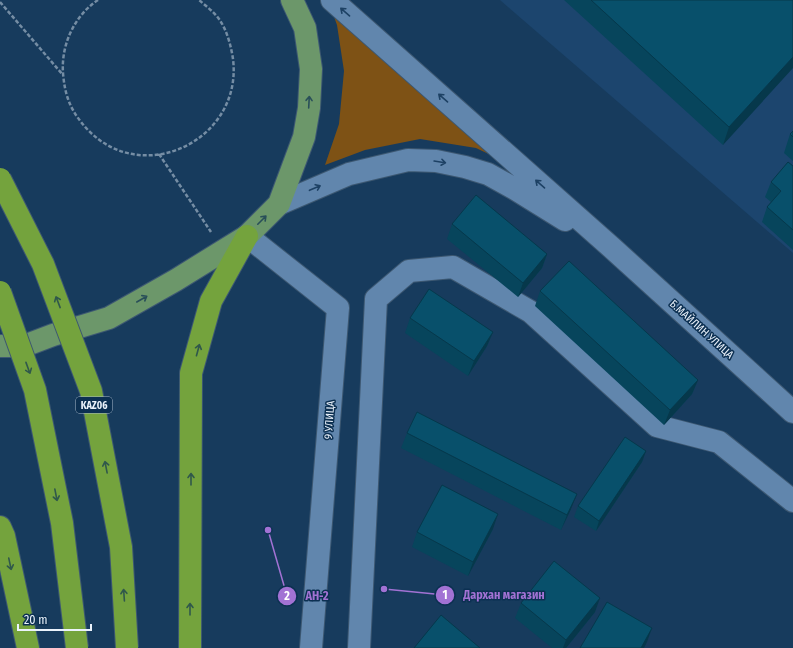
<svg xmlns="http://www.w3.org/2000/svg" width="793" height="648" viewBox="0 0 793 648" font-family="'Fira Sans Condensed',sans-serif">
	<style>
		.built { fill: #1c456e }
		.green { fill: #7e5215 }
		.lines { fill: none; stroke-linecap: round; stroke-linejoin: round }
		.minor-casing { stroke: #3d5872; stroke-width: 24 }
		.major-casing { stroke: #3d5872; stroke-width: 24 }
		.highway-casing { stroke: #3d5872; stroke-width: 24 }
		.path { stroke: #758da4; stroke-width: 2.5; stroke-dasharray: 4 2; stroke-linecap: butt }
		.minor { stroke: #6186ad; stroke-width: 22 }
		.major { stroke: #6c976a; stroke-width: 22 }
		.highway { stroke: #74a33d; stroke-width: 22 }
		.highway-bridge-casing { stroke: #3d5872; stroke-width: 24; stroke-linecap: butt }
		.highway-bridge { stroke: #74a33d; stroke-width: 22 }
		.wall { fill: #07455c }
		.shaded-wall { fill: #06384b }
		.building { fill: #08506b; stroke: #06384b }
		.oneway { stroke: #1d4164 }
		.oneway2 { stroke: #294f59 }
		.oneway3 { stroke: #30584b }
		.labels { text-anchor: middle; stroke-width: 3; stroke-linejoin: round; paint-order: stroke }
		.shield { fill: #0c3052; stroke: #a8b8c9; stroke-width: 1 }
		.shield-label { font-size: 10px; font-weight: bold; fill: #ebf3fc }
		.street-label { font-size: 11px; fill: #ebf3fc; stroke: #0c3052 }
		.leader { fill: none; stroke: #a272d4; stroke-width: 1.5 }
		.callout-dot { fill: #a272d4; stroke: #0c3052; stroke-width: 1.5 }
		.mark-label { font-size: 12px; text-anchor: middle; font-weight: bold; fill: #fff }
		.callout-label { font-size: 12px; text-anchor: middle; font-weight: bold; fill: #a272d4; stroke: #0c3052; stroke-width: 3; stroke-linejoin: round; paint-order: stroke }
	</style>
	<rect width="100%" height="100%" fill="#173b5d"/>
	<!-- built -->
	<path class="built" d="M500,0H793V253Z"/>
	<!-- green -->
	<path class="green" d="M328,0L537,177L476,148L420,139L365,150L325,165L339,124L344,71L337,25Z"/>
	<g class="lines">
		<defs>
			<path id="minor" d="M332,0L611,247L793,412
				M279,204L349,174L408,160L436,161L465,167L488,174L515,189L565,220
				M247,236L338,308L311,648
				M359,648L376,299L409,271L453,267L531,312L657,426L719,442L793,501"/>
			<path id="major" d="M0,346H24L53,335L109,318L176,280L247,236L279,204L304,137L309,108L311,69L305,28L292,0"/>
			<path id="highway" d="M0,527L4,536L28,648
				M190,648L191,373L211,301L247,236"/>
		</defs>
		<!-- minor casing -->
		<use href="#minor" class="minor-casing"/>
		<!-- major casing -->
		<use href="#major" class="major-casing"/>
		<!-- highway casing -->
		<use href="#highway" class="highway-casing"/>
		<!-- path -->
		<path class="path" d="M98,0C74,16 61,45 63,73C65,97 71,112 88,130C144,188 243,139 233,59C231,46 227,30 219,19C214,12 206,6 199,0
			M0,2L63,75
			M159,154L211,232"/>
		<!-- minor -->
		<use href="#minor" class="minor"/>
		<!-- major -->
		<use href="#major" class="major"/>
		<!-- highway -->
		<use href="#highway" class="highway"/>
		<defs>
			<path id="highway-bridge" d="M0,179L43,264L91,391L121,547L127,648
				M0,292L35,390L62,523L77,648"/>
		</defs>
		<!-- highway-bridge casing -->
		<use href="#highway-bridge" class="highway-bridge-casing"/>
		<!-- highway-bridge -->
		<use href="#highway-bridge" class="highway-bridge"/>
	</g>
	<!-- wall -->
	<path class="wall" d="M564,0H793L723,145Z
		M793,131V161L784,153L790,134Z
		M793,166V250L762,222L767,207L771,202L765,197L771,182Z
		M452,224L547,254L542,268L518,297L447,239Z
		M540,291L698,380L692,394L664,425L535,306Z
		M410,318L493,332L487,346L468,376L405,333Z
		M407,433L571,509L561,530L401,448Z
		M646,451L642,462L596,531L574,517L578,506Z
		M493,529L468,576L412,547L417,532Z
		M521,603L595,612L566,648H552L515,618Z"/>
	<!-- shaded-wall -->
	<path class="shaded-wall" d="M793,57V68L723,145L729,127Z
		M547,254L542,268L518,297L523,283Z
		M493,332L487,346L468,376L474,361Z
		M698,380L692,394L664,425L670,410Z
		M646,451L642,462L596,531L599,521Z
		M577,494L571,509L561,530L567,515Z
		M498,514L493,529L468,576L473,562Z
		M600,598L595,612L566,648H563L566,640Z
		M652,628L647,642L644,648H641Z"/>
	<!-- building -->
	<path class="building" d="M591,0H793V57L729,127Z
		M793,131V137L790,134Z
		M788,162L793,166V230L767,207L781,191L771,182Z
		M476,195L547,254L523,283L452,224Z
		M569,261L698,380L670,410L540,291Z
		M429,289L493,332L474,361L410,318Z
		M417,412L577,494L567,515L407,433Z
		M625,437L646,451L599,521L578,506Z
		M442,485L498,514L473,562L417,532Z
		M554,561L600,598L566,640L521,603Z
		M607,602L652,628L641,648H580Z
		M441,615L480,648H414Z"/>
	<!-- one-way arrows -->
	<defs><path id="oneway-shaft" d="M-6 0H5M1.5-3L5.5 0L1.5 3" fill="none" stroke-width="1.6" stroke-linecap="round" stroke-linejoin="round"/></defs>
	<g class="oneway">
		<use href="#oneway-shaft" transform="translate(345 12) rotate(-139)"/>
		<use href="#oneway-shaft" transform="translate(443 98) rotate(-139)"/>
		<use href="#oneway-shaft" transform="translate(440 162) rotate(9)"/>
		<use href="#oneway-shaft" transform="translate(540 184) rotate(-139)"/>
		<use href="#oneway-shaft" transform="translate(315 188) rotate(-23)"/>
	</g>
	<g class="oneway2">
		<use href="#oneway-shaft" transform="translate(309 102) rotate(-87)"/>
		<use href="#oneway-shaft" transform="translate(262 220) rotate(-45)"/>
		<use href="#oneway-shaft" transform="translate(142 299) rotate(-30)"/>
	</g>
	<g class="oneway3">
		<use href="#oneway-shaft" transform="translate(58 302) rotate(-111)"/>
		<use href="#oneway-shaft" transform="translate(198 350) rotate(-75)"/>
		<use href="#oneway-shaft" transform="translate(28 368) rotate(70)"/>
		<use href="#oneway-shaft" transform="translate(106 467) rotate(-101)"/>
		<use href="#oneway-shaft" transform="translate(191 479) rotate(-90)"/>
		<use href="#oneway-shaft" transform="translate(56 495) rotate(79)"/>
		<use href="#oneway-shaft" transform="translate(10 564) rotate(78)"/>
		<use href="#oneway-shaft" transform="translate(124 595) rotate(-94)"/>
		<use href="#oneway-shaft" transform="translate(190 609) rotate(-90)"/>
	</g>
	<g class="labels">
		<!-- shield labels -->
		<rect class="shield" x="76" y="397" width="36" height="16" rx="3"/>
		<g class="shield-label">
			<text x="94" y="409">KАZ06</text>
		</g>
		<!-- street labels -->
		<g class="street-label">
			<text transform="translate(702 329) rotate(42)" y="4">Б.МАЙЛИН УЛИЦА</text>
			<text transform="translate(329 420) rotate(-86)" y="4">9 УЛИЦА</text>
		</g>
	</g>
	<!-- callouts -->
	<path class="leader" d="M384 589L445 595M268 530L287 596"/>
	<g class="callout-dot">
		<circle cx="384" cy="589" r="4"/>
		<circle cx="268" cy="530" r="4"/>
		<circle cx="445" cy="595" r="10"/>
		<circle cx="287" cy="596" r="10"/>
	</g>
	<g class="mark-label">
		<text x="445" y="599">1</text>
		<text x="287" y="600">2</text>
	</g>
	<g class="callout-label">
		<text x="504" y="599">Дархан магазин</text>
		<text x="317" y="600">АН-2</text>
	</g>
	<!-- scale -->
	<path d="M18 624v6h73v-6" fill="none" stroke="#ebf3fc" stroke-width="2"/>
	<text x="24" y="624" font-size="12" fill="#ebf3fc" stroke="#0c3052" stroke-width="3" paint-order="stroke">20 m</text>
</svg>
